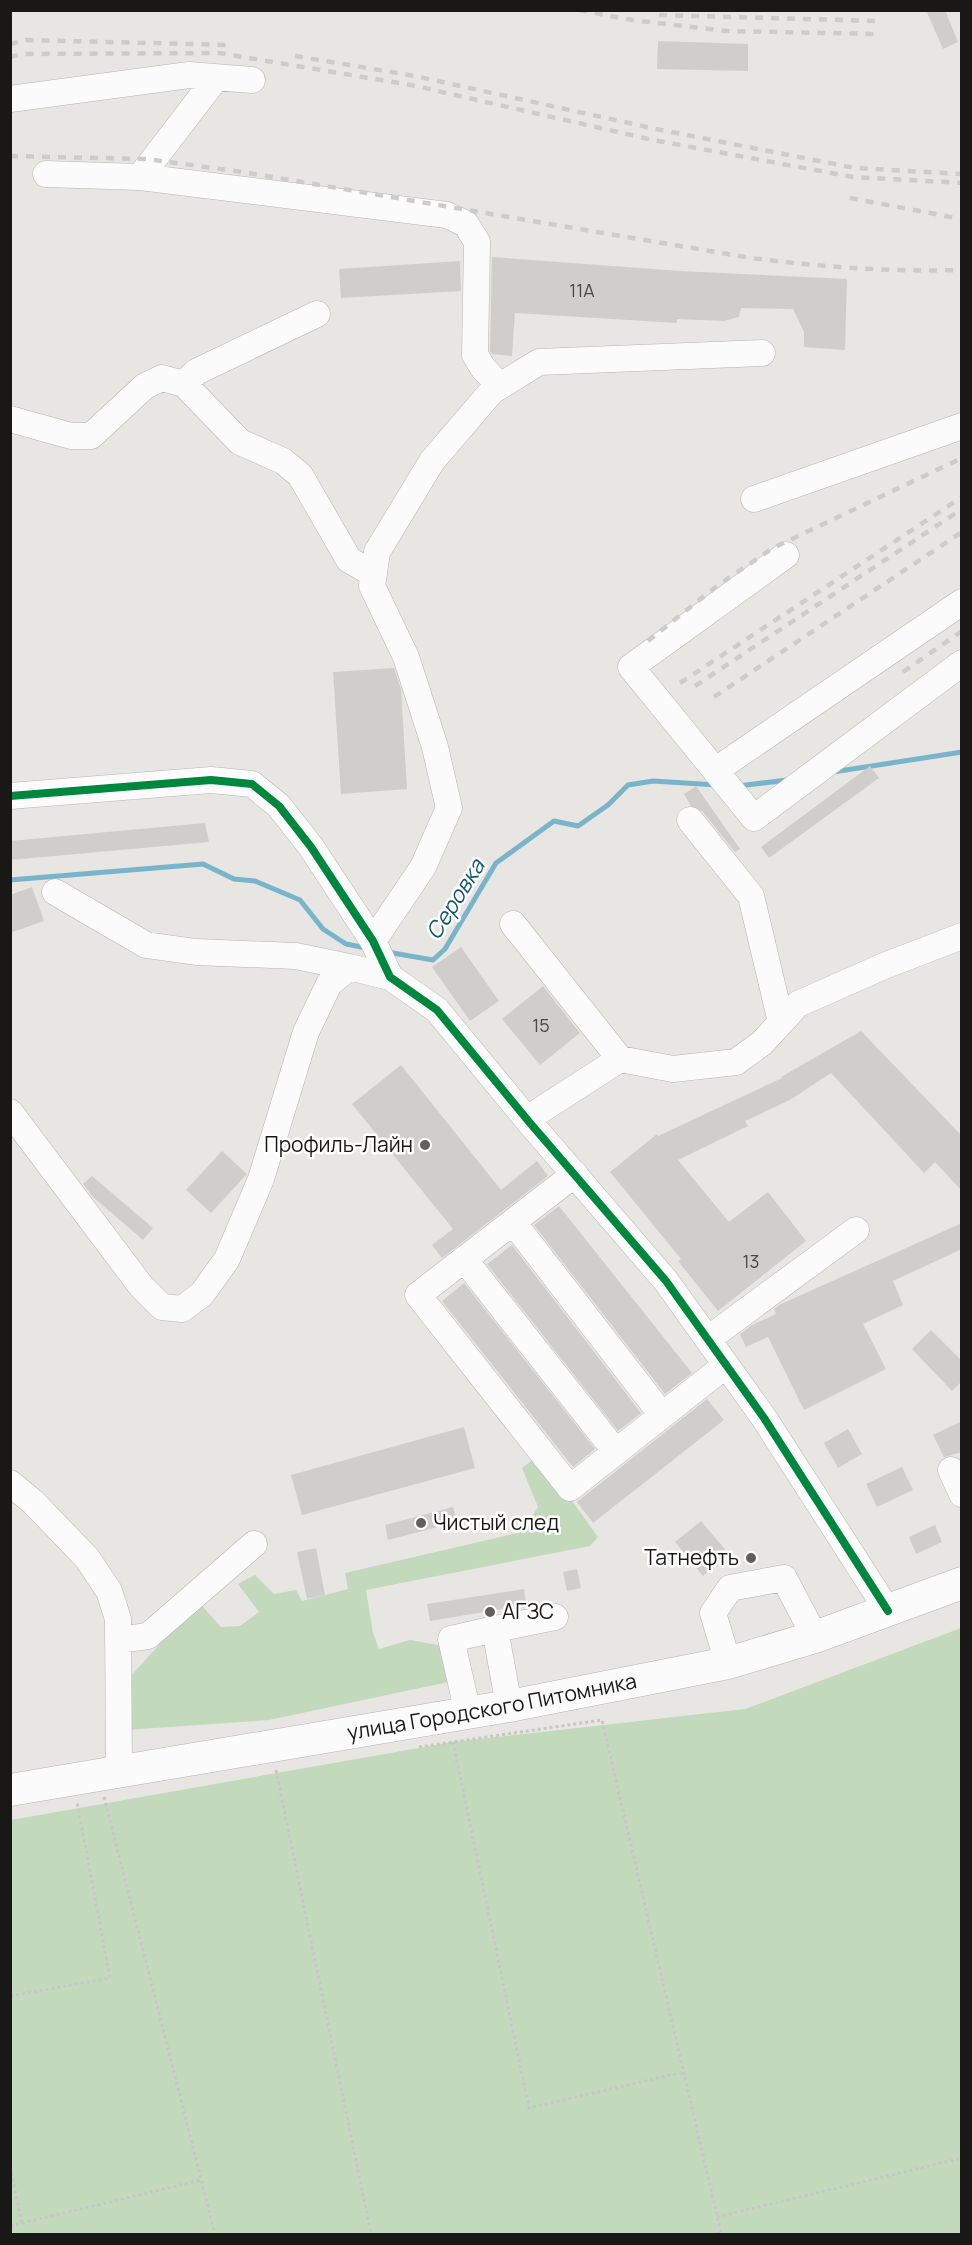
<svg xmlns="http://www.w3.org/2000/svg" width="972" height="2245" viewBox="0 0 972 2245" font-family="Manrope,sans-serif">
	<style>
		.green { fill: #c3d9bb }
		.lines { fill: none; stroke-linecap: round; stroke-linejoin: round }
		.stream { stroke: #79b4ca; stroke-width: 5 }
		.building { fill: #d0cecc }
		.minor-casing { stroke: #b6b4b2; stroke-width: 27 }
		.major-casing { stroke: #b6b4b2; stroke-width: 33 }
		.path { stroke: #c7c6c6; stroke-width: 3; stroke-dasharray: 3 3; stroke-linecap: butt }
		.minor { stroke: #fcfbfb; stroke-width: 26 }
		.major { stroke: #fcfbfb; stroke-width: 32 }
		.rail { stroke: #cdccca; stroke-width: 4.5; stroke-dasharray: 8 8; stroke-linecap: butt }
		.cycleway-casing { stroke: #fff; stroke-width: 11 }
		.cycleway { stroke: #00873e; stroke-width: 8 }
		.poi-dot { fill: #62605e; stroke: #fff; stroke-width: 2 }
		.labels { text-anchor: middle; stroke-width: 5; stroke-linejoin: round; paint-order: stroke }
		.number-label { font-size: 18px; fill: #4a4846 }
		.poi-label { font-size: 21px; fill: #1a1816; stroke: #fff; text-anchor: end }
		.street-label { font-size: 21px; fill: #1a1816; stroke: #fff }
		.water-label { font-size: 22px; font-style: italic; fill: #12566e; stroke: #fff }
	</style>
	<rect width="100%" height="100%" fill="#e8e6e3"/>
	<!-- green -->
	<path class="green" d="M539,1455L598,1537L590,1546L366,1590L373,1633L379,1649L410,1640L443,1646L453,1681L269,1720L126,1730V1681L159,1645L154,1635L197,1600L221,1627L240,1626L259,1612L238,1584L255,1575L274,1594L296,1590L302,1601L348,1589L345,1573L522,1532L538,1507L522,1468Z
		M961,1628V2234H11V1820L453,1742L745,1709Z"/>
	<g class="lines">
		<!-- stream -->
		<path class="stream" d="M833,772L962,752
			M738,786L788,780
			M10,880L203,864L234,879L255,881L300,900L323,929L346,944L366,948
			M387,952L433,960L445,949L496,863L554,821L578,826L608,805L628,785L653,781L717,785"/>
	</g>
	<!-- building -->
	<path class="building" d="M926,10H945L958,42L943,49Z
		M658,41L748,44V71L657,69Z
		M492,257L680,271L847,279L845,350L804,347V332L793,309L741,308L739,317L724,321L677,319V323L515,313L512,356L492,354L490,351Z
		M460,261L461,291L341,298L339,269Z
		M394,668L401,689L407,789L341,794L333,672Z
		M870,766L879,778L769,858L761,847Z
		M696,786L740,849L735,852L702,811L691,806L684,794Z
		M205,823L209,842L10,860V841Z
		M32,887L44,921L10,933V895Z
		M461,947L499,1001L470,1021L432,967Z
		M543,986L580,1033L540,1065L502,1019Z
		M861,1031L962,1136V1191L935,1162L924,1173L831,1073L790,1100L745,1121L748,1126L678,1160L729,1222L768,1192L806,1241L718,1311L678,1261L681,1259L610,1172L657,1134L658,1136L782,1078L781,1077Z
		M401,1065L501,1190L537,1161L548,1176L442,1258L432,1245L453,1229L352,1104Z
		M222,1151L247,1174L211,1213L186,1190Z
		M92,1176L153,1228L143,1240L93,1197L83,1184Z
		M559,1206L692,1373L665,1394L534,1225Z
		M962,1223V1249L893,1281L903,1305L863,1324L886,1369L804,1410L768,1337L746,1347L740,1334L752,1325L776,1314L774,1309L781,1304Z
		M512,1245L641,1413L618,1431L487,1264Z
		M464,1283L595,1449L573,1467L442,1301Z
		M931,1330L962,1361V1381L952,1391L912,1349Z
		M707,1399L724,1420L593,1523L577,1502Z
		M962,1421V1452L944,1457L933,1435Z
		M464,1427L475,1468L302,1515L291,1475Z
		M848,1429L862,1454L838,1468L824,1443Z
		M902,1467L913,1490L877,1507L866,1484Z
		M453,1507L457,1522L388,1540L385,1525Z
		M701,1521L729,1554L703,1576L675,1542Z
		M935,1525L942,1542L916,1554L909,1537Z
		M316,1548L325,1595L307,1599L297,1552Z
		M577,1569L581,1588L567,1591L563,1572Z
		M524,1589L526,1605L430,1621L427,1604Z"/>
	<g class="lines">
		<defs>
			<path id="minor" d="M10,99L189,75L252,80
				M46,174L140,177L447,215L466,224L477,242L475,355L483,368L500,386
				M140,177L216,78
				M184,384L196,372L317,314
				M10,419L71,436H91L145,386L162,378L184,384L240,442L283,461L300,475L349,560L374,574
				M754,499L962,426
				M786,555L631,667L754,818L962,663
				M716,770L962,602
				M10,796L211,780L252,784L279,806L311,847L373,941L390,977L437,1010L530,1123L666,1281L764,1418L888,1611
				M690,820L751,896L781,1022
				M55,892L146,945L196,952L296,956L349,967
				M513,924L620,1059L673,1069L736,1062L762,1043L798,1004L884,966L962,936
				M373,941L423,867L449,808L435,747L406,657L372,586L377,552L432,461L492,391L539,362L762,353
				M10,1112L141,1286L162,1307L182,1309L202,1294L227,1259L261,1179L306,1032L329,984L349,967L390,977
				M527,1119L620,1059
				M575,1174L418,1295L570,1488L726,1365
				M513,1222L662,1415
				M464,1259L616,1452
				M708,1339L856,1230
				M951,1470L962,1494
				M10,1483L33,1502L87,1558L109,1591L118,1619L119,1771
				M495,1629L555,1617
				M118,1640L148,1636L254,1544
				M728,1663L713,1613L730,1588L784,1578L815,1637
				M468,1713L451,1639L495,1629L509,1706"/>
			<g id="major">
				<path id="s1" d="M10,1790L509,1706L728,1663L815,1637L962,1583"/>
			</g>
		</defs>
		<!-- minor casing -->
		<use href="#minor" class="minor-casing"/>
		<!-- major casing -->
		<use href="#major" class="major-casing"/>
		<!-- path -->
		<path class="path" d="M453,1742L529,2108L684,2072
			M419,1747L602,1720L721,2233L714,2234
			M276,1770L371,2234
			M104,1797L215,2234
			M10,1996L110,1978L77,1802
			M10,2167L22,2223
			M717,2217L962,2158
			M10,2226L201,2180"/>
		<!-- minor -->
		<use href="#minor" class="minor"/>
		<!-- major -->
		<use href="#major" class="major"/>
		<!-- rail -->
		<path class="rail" d="M579,10L632,20L726,31L879,34
			M659,15L877,21
			M10,44L26,40L230,45
			M295,56L415,76L656,129L855,168L962,174
			M10,57L22,54L219,53L411,85L653,140L853,177L962,183
			M10,156L146,159L243,172L751,258C823,267 888,272 962,270
			M850,198L962,219
			M648,641L717,586L773,548L962,458
			M903,672L962,631
			M680,683L962,497
			M695,686L962,509
			M714,697L962,532"/>
		<defs>
			<path id="cycleway" d="M10,796L211,780L252,784L279,806L311,847L373,941L390,977L437,1010L530,1123L666,1281L764,1418L888,1611"/>
		</defs>
		<!-- cycleway casing -->
		<use href="#cycleway" class="cycleway-casing"/>
		<!-- cycleway -->
		<use href="#cycleway" class="cycleway"/>
	</g>
	<!-- markers -->
	<g class="poi-dot">
		<circle cx="425" cy="1145" r="6"/>
		<circle cx="421" cy="1523" r="6"/>
		<circle cx="751" cy="1558" r="6"/>
		<circle cx="490" cy="1612" r="6"/>
	</g>
	<g class="labels">
		<!-- number labels -->
		<g class="number-label">
			<text x="582" y="297">11А</text>
			<text x="541" y="1032">15</text>
			<text x="751" y="1268">13</text>
		</g>
		<!-- poi labels -->
		<g class="poi-label">
			<text x="413" y="1152">Профиль-Лайн</text>
			<text x="433" y="1530" text-anchor="start">Чистый след</text>
			<text x="739" y="1565">Татнефть</text>
			<text x="502" y="1619" text-anchor="start">АГЗС</text>
		</g>
		<!-- street labels -->
		<g class="street-label">
			<text dy="7" stroke="none"><textPath href="#s1" startOffset="489">улица Городского Питомника</textPath></text>
		</g>
		<!-- water labels -->
		<g class="water-label">
			<text transform="translate(455 899) rotate(-58)" y="8">Серовка</text>
		</g>
	</g>
	<!-- border -->
	<rect width="972" height="2245" fill="none" stroke="#1a1816" stroke-width="24"/>
</svg>
